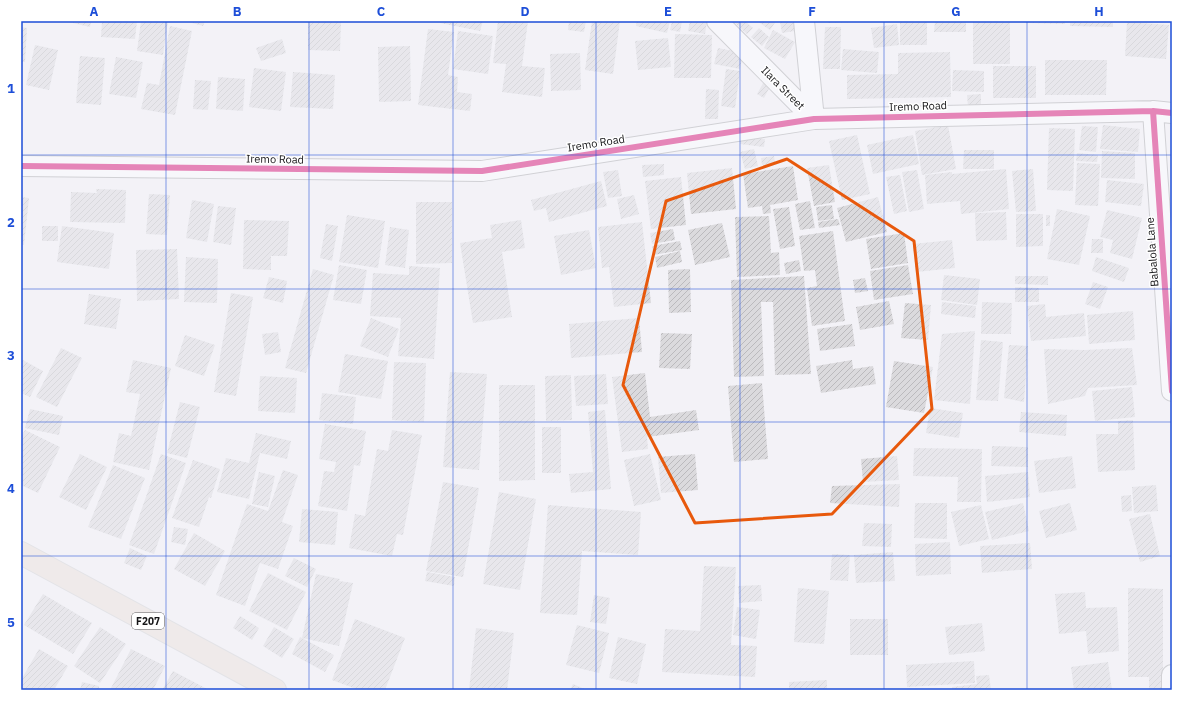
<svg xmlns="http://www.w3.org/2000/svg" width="1193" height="711" viewBox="0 0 1193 711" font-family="'IBM Plex Sans',sans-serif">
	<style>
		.building { fill: url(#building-hatch) }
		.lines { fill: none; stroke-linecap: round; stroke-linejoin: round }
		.street-casing { stroke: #a8a8ab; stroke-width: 22 }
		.primary-casing { stroke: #d1d0d2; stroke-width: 24 }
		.street { stroke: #fdfdfe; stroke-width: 20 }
		.primary { stroke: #eae1da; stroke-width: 22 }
		.cycleway-casing { stroke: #fff; stroke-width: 8 }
		.cycleway { stroke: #d6006c; stroke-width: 6 }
		.marked { fill: none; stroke: #e8590c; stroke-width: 3; stroke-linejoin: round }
		.grid { fill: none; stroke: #1d4ed8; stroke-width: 1; stroke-opacity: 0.55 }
		.labels { text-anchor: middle; stroke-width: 3; stroke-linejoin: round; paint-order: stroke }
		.shield { fill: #fff; stroke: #5b5b5d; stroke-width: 1 }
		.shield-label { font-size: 10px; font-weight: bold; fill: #151517 }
		.street-label { font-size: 11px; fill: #151517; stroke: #fff }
		.neatline { fill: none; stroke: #1d4ed8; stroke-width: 1.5 }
		.grid-label { font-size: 13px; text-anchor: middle; font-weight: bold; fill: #1d4ed8 }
	</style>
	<defs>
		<pattern id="building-hatch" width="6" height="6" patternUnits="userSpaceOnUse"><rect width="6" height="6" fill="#dbdadd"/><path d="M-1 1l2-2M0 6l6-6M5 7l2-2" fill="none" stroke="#bbbabd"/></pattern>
	</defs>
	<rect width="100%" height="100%" fill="#f3f2f7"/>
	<!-- building -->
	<path class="building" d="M64,21H91L90,27Z
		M102,21H137L135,39L101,37Z
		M141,21H168L163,55L137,51Z
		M185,21H205L203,26Z
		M308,21H341L340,51L308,50Z
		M440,21H483L480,31L440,23Z
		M498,21H528L522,66L545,68L542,97L502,92L506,64L493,63Z
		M569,21H586L584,32L568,30Z
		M592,21H620L613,74L585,70Z
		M637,21H670L667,33L636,26Z
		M672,21H682L680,32L670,30Z
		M690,21H707L705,34L688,31Z
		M733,21H745L753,28L747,34Z
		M757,21H776L770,30Z
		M780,21H793L795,31L782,33Z
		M828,21H856V22L828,23Z
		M935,21H966V32H934Z
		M973,21H1010V64H973Z
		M1030,21H1065V24L1030,23Z
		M1070,21H1113V27L1070,26Z
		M900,22H927V45H900Z
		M1127,22L1169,25L1166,59L1125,56Z
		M897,24L899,45L874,48L871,28Z
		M170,26L192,31L175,115L141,109L147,83L159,85Z
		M21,27L27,28L25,62H21Z
		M825,27H841L840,69H823Z
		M759,28L769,37L762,46L751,37Z
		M428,29L454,32L448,75L458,77L457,92L472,94L470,111L418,105Z
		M773,30L795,42L785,59L764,48Z
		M458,31L493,36L488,74L453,69Z
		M675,34L712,35L711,78H674Z
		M668,38L671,67L638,70L635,41Z
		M282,39L286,53L261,61L256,48Z
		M35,45L58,50L49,90L26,85Z
		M410,46L411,101L379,102L378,47Z
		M718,48L743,53L740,69L714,64Z
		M843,49L879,52L877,73L841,70Z
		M950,52L951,97L847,99V75L898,74V53Z
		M580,53L581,90L551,91L550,54Z
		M80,56L105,58L101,105L76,103Z
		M116,57L143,62L136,98L109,94Z
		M1045,60H1107L1106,95H1045Z
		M993,66H1036V98H993Z
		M254,68L286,72L281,111L249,107Z
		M726,69L740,71L735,108L721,106Z
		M953,70L984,71V92L952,91Z
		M293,72L335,75L333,109L290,107Z
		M218,77L245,79L243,111L216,109Z
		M766,78L773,81L764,98L757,94Z
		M195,80L211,81L208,110L193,109Z
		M706,89L719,90L718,119H705Z
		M981,94V107H968L967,95Z
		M948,125L956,169L922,175L915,131Z
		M1103,125L1140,129L1138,152L1100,149Z
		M1082,126L1098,127L1096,152L1079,150Z
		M1049,128L1075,129L1073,191L1047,190Z
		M857,135L870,194L842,200L829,141Z
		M913,135L919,164L873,174L867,145Z
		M741,136L765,139L764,147L740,144Z
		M754,149L758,166L745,169L740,152Z
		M964,150H994V169H963Z
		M1102,151L1135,153V179L1101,178Z
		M1077,153L1098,155L1097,162L1076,161Z
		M774,156L775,163L762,165L761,158Z
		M1077,163L1100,164L1098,206L1075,205Z
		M664,164V175L643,177L642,165Z
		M829,165L835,202L814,206L807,168Z
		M793,166L798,200L770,205L771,213L763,214L762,206L748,208L743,174Z
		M732,168L736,209L691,214L687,173Z
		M1006,169L1009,209L961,214L960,201L927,204L925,175L952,172V174Z
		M1033,169L1036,211L1016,212L1012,171Z
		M618,170L622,196L608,198L603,172Z
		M917,170L924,209L909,212L902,172Z
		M900,175L907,211L894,214L886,177Z
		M681,177L686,225L651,229L645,181Z
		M1107,180L1144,184L1141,206L1105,202Z
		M601,181L607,206L549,222L546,208L534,211L531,200Z
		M96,189L126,190L125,223L70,222L71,192L97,193Z
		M149,194L170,195L167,235L146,234Z
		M634,195L639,214L621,219L617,199Z
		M21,197L29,198L24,245H21Z
		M878,197L887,232L846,242L837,208Z
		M192,200L214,204L207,242L186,238Z
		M810,201L815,228L800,230L795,204Z
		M416,202H452V263L416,264Z
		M832,205L834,219L818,221L816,207Z
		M218,206L236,208L231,245L213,242Z
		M789,207L795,246L780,249L773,209Z
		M1057,209L1090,216L1079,265L1047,259Z
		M1107,210L1142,218L1132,259L1110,253L1113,240L1100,237Z
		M1006,212L1007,240L976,241L975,213Z
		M1016,214H1043V246L1016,247Z
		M347,215L385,221L378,268L339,262Z
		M1046,215H1050V226H1046Z
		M769,216L771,253L779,252L780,275L737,277L735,217Z
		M838,219L840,225L819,228L818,222Z
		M244,220L289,221L287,256H271V270L243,269Z
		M521,220L525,248L502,252L512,317L473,323L460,243L492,238L490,225Z
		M642,222L651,303L614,307L609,267L602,268L598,227Z
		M722,223L730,257L695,265L688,230Z
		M326,224L338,226L332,261L320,258Z
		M42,226H58V241H42Z
		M62,226L114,233L109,269L57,262Z
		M390,227L409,230L405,268L385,265Z
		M673,229L675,240L652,244L650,233Z
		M589,230L596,268L561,275L554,236Z
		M833,231L845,321L812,326L807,288L817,286L815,270L804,271L799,236Z
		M904,233L908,263L871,269L866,239Z
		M1092,239H1103V253H1091Z
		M952,240L955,268L916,272L913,244Z
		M680,241L682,250L653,255L652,246Z
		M177,249L179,299L137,301L136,250Z
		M680,251L682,262L657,268L655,257Z
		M186,257L218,259L217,303L184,302Z
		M1096,257L1129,268L1124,282L1092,271Z
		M799,260L801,271L786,274L784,263Z
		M339,265L367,270L361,304L333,300Z
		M908,265L913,294L874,300L870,271Z
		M409,266L440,268L434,359L398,356L401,318L370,316L373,273L409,275Z
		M313,269L334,275L306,373L285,368Z
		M690,269L691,312L669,313L668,270Z
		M944,275L980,279L977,305L941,300Z
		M804,276L811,374L775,375L773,302H761L764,376L734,377L731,280Z
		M1015,276H1048V285L1015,284Z
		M269,277L287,281L283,303L263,298Z
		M865,278L868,291L855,293L853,280Z
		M1093,282L1108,287L1100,309L1085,304Z
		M1015,287L1039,288V302H1015Z
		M231,293L253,297L236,396L214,392Z
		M89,294L121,299L116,329L84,324Z
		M889,301L894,324L860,330L856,307Z
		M942,302L976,306L975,318L941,314Z
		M982,302L1012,303L1011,334H981Z
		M905,303L931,305L928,340L901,338Z
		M1045,304L1046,317L1084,313L1086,336L1031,341L1027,306Z
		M1133,311L1135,340L1089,344L1087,315Z
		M371,318L399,329L388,357L360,346Z
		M639,318L642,352L571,358L569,324Z
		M852,324L855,346L820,351L817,329Z
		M975,331L970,404L934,400L942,334Z
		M278,332L281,352L265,355L262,334Z
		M661,333L692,334L690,369L659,368Z
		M185,335L215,345L204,376L175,366Z
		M981,340L1003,342L998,401L976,400Z
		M1009,345L1028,346L1024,402L1004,398Z
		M61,348L82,358L57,407L36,397Z
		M1132,348L1137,385L1088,388L1085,396L1048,404L1044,349L1084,350Z
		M345,354L388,361L381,399L338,392Z
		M21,359L43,371L30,397L21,393Z
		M133,360L171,368L149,470L113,462L119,433L131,436L140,394L126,392Z
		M852,360L853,369L873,366L876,384L821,393L816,366Z
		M894,361L933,367L924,413L886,407Z
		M394,362L426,363L424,422L392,420Z
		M450,372L487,374L479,470L443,467Z
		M645,373L650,417L696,410L699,430L647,437L648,449L622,452L612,377Z
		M606,374L608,404L576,406L574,376Z
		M571,375L572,420L546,421L545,376Z
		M260,376L297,378L295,413L258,411Z
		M762,383L768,459L734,462L728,386Z
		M499,385H535V480L499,481Z
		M1132,387L1135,417L1095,421L1092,391Z
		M322,393L356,397L353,424L319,420Z
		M180,402L200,407L187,458L167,453Z
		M930,408L963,413L959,438L926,433Z
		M30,409L63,416L59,435L25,428Z
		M605,410L611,489L571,493L569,474L593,472L588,412Z
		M1021,412L1067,415L1066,436L1019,432Z
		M1133,420L1135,470L1098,472L1096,434H1118V421Z
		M325,424L366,431L360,466L354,465L347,511L318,506L324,471L334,472L336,462L319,459Z
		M542,427H561V473H542Z
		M25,430L60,447L38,493L21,485V437Z
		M392,430L422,435L403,535L397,534L392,556L349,548L355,514L365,516L377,449L388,451Z
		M256,433L291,441L287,459L260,453L249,499L217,492L226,458L249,463Z
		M992,446L1028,447V467L991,466Z
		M914,448L982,449L981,502H957L958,477L913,476Z
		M80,454L107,467L86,510L59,497Z
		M161,454L186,463L154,554L129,545Z
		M650,454L661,500L634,506L624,460Z
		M695,454L698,490L661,493L658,457Z
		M897,456L899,480L863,482L861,459Z
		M1072,456L1076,488L1039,493L1034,461Z
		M193,460L220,469L211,498L209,497L199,527L172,518Z
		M113,465L145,478L121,539L88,527Z
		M283,470L298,475L282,522L293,526L278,569L260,563L245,606L216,595L247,504L268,511Z
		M259,472L275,476L268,507L252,504Z
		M1028,472L1030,497L987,502L985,476Z
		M443,482L479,488L463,577L426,571Z
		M900,484L899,507L830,503L832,486Z
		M1156,485L1158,511L1134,513L1132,487Z
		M499,492L536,499L520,590L483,584Z
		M1131,495L1132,511L1122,512L1121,496Z
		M915,503H947V539L914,538Z
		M1023,503L1029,531L992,540L985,512Z
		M1070,503L1077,530L1046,538L1039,511Z
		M548,505L641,512L638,555L582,551L577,615L540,613Z
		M981,505L989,539L959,546L951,512Z
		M302,509L338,512L335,545L299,542Z
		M1150,514L1160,556L1140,562L1129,519Z
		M864,523L892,524L891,547L862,546Z
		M174,527L188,529L185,545L171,542Z
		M194,533L225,551L205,586L174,569Z
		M950,542L951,574L916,576L915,544Z
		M1030,543L1032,569L982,573L980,546Z
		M130,548L147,556L141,570L124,563Z
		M893,552L895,581L856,583L854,555Z
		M832,554L850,555L848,581L830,580Z
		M294,558L316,569L307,587L285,576Z
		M704,566L736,567L731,645L757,646L755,677L662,672L665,629L700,631Z
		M427,572L455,577L454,586L425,581Z
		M268,573L306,592L287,630L249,611Z
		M316,574L340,579L339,581L353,583L339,646L302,638L334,655L325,672L292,654L300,637L302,638Z
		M761,585L762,601L739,603L738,586Z
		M798,588L829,591L824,644L794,642Z
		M1128,588L1163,589V690H1149V677H1128Z
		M1085,592L1086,608L1117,607L1119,651L1088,654L1086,631L1059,634L1055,594Z
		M43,594L92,623L73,654L24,625Z
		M594,595L610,598L606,624L590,622Z
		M737,607L760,610L756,639L733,635Z
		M240,616L259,628L252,640L233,628Z
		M355,619L405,638L385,690H359L332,680Z
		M850,619H888V655H850Z
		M982,623L985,651L949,655L945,627Z
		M577,625L609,633L599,673L566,665Z
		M100,627L126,644L100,683L74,666Z
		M274,627L294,639L282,658L263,646Z
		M476,628L514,633L507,690H469Z
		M618,637L646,644L637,684L609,678Z
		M39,649L68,666L54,690H21V680Z
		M131,649L165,666L153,690H110Z
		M974,661L975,683L907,687L906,665Z
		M1108,662L1112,690H1074L1071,667Z
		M173,671L209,690H162Z
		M989,675L991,690H952V687L977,684L976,676Z
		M827,680V690H789V682Z
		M82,682L99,686V690H80Z
		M573,684L587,690H570Z"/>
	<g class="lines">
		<defs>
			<path id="street" d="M717,21L814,119L804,21
				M1153,111L1172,391
				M21,166L482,171L814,119L1153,111L1172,113
				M1172,690V675"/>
			<path id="primary" d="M21,553L275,690"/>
		</defs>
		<!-- street casing -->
		<use href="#street" class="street-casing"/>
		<!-- primary casing -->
		<use href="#primary" class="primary-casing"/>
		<!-- street -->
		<use href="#street" class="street"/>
		<!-- primary -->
		<use href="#primary" class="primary"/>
		<defs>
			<path id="cycleway" d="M1153,111L1172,391
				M21,166L482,171L814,119L1153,111L1172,113"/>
		</defs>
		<!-- cycleway casing -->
		<use href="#cycleway" class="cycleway-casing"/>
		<!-- cycleway -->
		<use href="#cycleway" class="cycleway"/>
	</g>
	<!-- marked area -->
	<path d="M0 0H1193V711H0ZM787,159L914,241L932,409L832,514L695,523L623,385L666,201Z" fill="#f3f2f7" fill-opacity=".55" fill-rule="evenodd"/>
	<path class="marked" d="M787,159L914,241L932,409L832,514L695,523L623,385L666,201Z"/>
	<!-- grid -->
	<path class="grid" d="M166,21V690M309,21V690M453,21V690M596,21V690M740,21V690M884,21V690M1027,21V690M21,155H1172M21,289H1172M21,422H1172M21,556H1172"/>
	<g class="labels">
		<!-- shield labels -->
		<rect class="shield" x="132" y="613" width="32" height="16" rx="3"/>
		<g class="shield-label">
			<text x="148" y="625">F207</text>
		</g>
		<!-- street labels -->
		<g class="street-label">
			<text transform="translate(783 88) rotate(45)" y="4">Ilara Street</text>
			<text transform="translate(918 106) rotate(-2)" y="4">Iremo Road</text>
			<text transform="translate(596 143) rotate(-9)" y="4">Iremo Road</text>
			<text transform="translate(275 159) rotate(1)" y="4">Iremo Road</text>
			<text transform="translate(1152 252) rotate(-94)" y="4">Babalola Lane</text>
		</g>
	</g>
	<!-- border -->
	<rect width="1193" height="711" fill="none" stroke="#ffffff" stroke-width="44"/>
	<rect x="22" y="22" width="1149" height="667" class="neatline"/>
	<g class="grid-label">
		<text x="94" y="16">A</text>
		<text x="237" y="16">B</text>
		<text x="381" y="16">C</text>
		<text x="525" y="16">D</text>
		<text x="668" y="16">E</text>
		<text x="812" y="16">F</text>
		<text x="956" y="16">G</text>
		<text x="1099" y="16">H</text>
		<text x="11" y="93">1</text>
		<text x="11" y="227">2</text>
		<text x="11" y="360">3</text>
		<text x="11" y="493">4</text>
		<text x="11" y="627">5</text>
	</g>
</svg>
